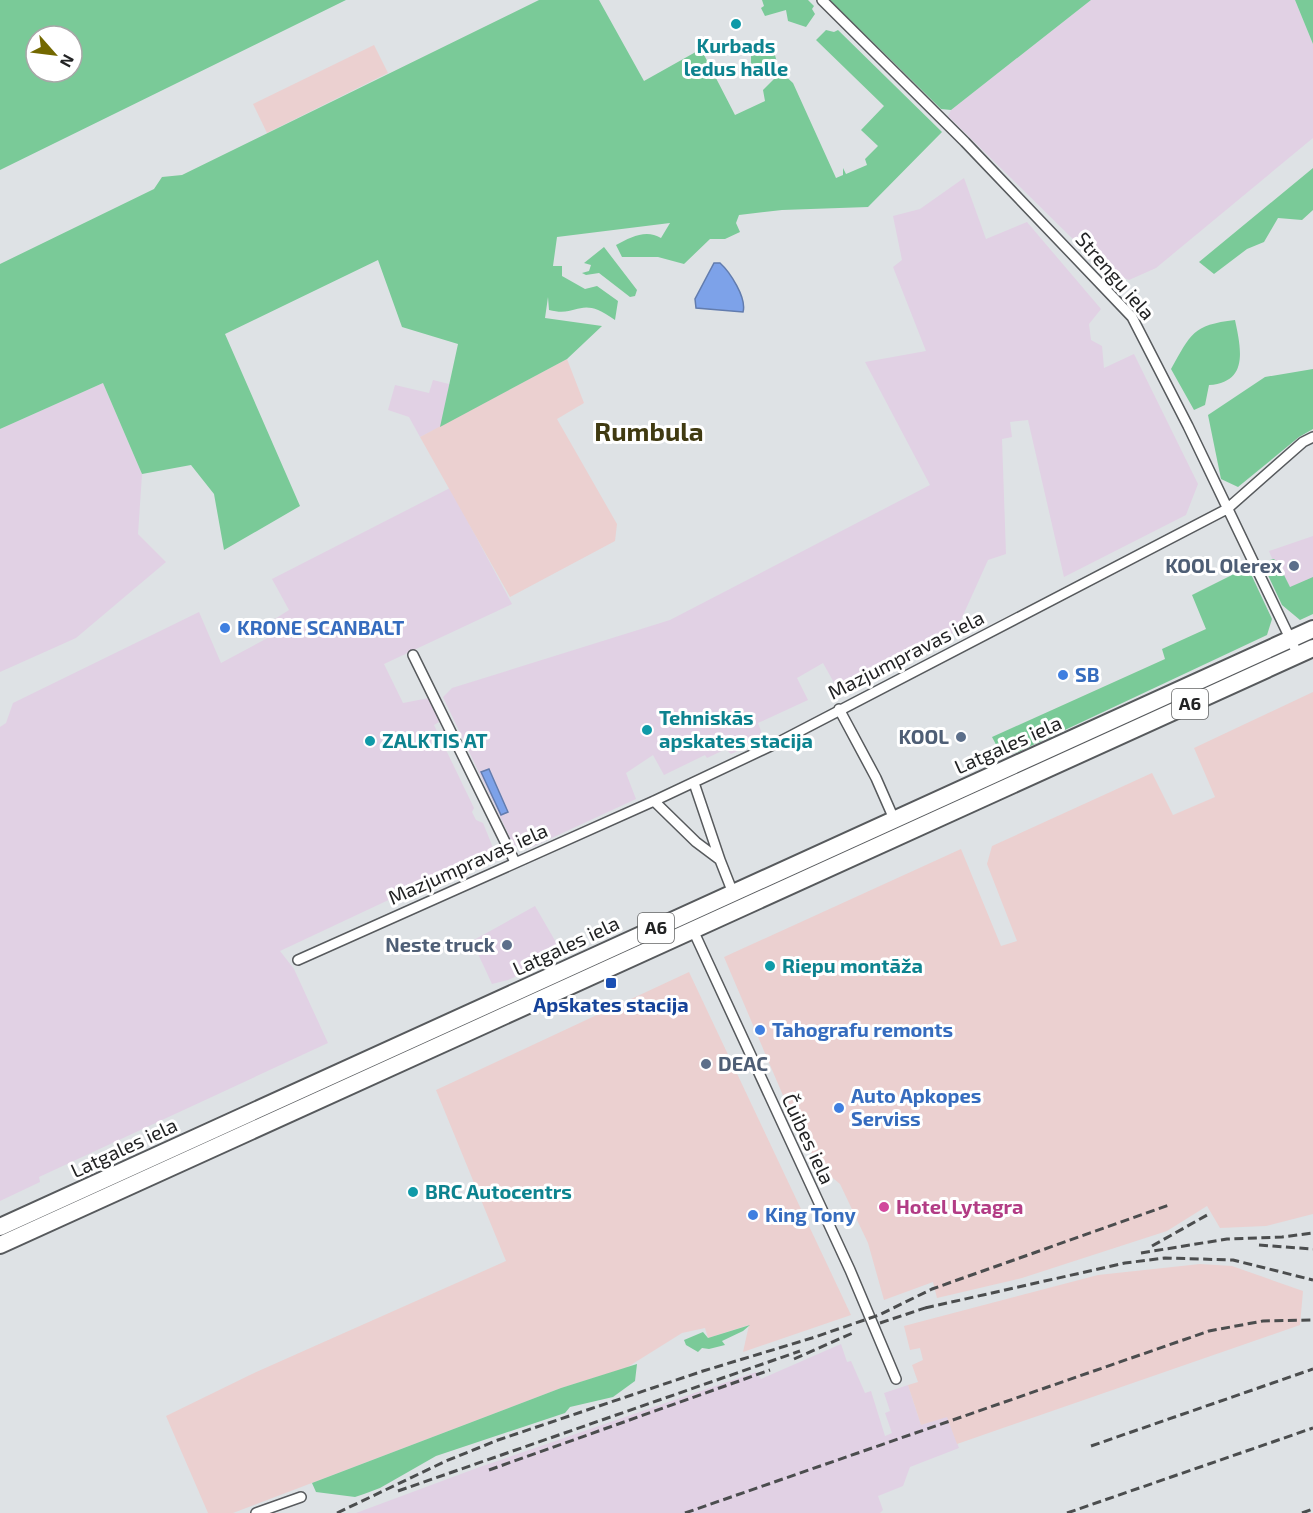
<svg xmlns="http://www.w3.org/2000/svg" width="1313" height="1513" viewBox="0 0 1313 1513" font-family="'Exo 2',sans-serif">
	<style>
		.commercial { fill: #e1d1e4 }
		.industrial { fill: #ebd0d0 }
		.green { fill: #7aca98; fill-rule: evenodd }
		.water { fill: #7da2e9; stroke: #627cae; stroke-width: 1.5 }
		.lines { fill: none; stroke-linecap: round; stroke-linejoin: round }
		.street-casing { stroke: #575a5d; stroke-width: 12 }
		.highway-casing { stroke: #575a5d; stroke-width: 20 }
		.street { stroke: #fff; stroke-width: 9 }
		.highway { stroke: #fff; stroke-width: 16 }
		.rail { stroke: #4b4d4e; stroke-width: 3; stroke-dasharray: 9 4.5; stroke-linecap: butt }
		.culture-dot { fill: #0f9aa8; stroke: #fff; stroke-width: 2 }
		.service-dot { fill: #5c6f8a; stroke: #fff; stroke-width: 2 }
		.shop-dot { fill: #3f7fe0; stroke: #fff; stroke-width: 2 }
		.transit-dot { fill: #1a4fb4; stroke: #fff; stroke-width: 2 }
		.hotel-dot { fill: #d1479c; stroke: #fff; stroke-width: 2 }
		.labels { text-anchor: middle; stroke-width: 6; stroke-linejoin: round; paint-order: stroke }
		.shield { fill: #fff; stroke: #646566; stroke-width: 1.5 }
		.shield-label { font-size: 18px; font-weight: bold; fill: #222324 }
		.culture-label { font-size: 20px; font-weight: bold; fill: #0d838f; stroke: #fff; text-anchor: start }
		.street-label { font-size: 20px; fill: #222324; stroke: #fff }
		.service-label { font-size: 20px; font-weight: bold; fill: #4e5e75; stroke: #fff; text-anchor: end }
		.shop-label { font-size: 20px; font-weight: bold; fill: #366cbe; stroke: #fff; text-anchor: start }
		.transit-label { font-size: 20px; font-weight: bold; fill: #164399; stroke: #fff }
		.hotel-label { font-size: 20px; font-weight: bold; fill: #b23c85; stroke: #fff; text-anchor: start }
		.district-label { font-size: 26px; font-weight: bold; fill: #403a11; stroke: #fff }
	</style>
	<rect width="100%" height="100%" fill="#dee2e5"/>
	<!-- commercial -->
	<path class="commercial" d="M1091,0H1295L1313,44V138L1156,268L1129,280L1109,272L1084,250L948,116L951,110Z
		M964,178L986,239L1027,222L1101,309L1089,324L1091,340L1102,346L1104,368L1134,354L1198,484L1186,515L1064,577L1028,420L1010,422L1012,437L1002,439L1006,554L988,560L960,622L949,638L837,688L823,663L797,678L808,700L758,723L764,739L731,754L726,749L707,758L705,755L664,775L653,755L626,773L636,799L530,848L514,846L443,697L452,688L670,620L930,485L865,362L926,351L893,267L902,260L893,216L920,209Z
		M433,380L457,386L470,412L420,437L409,417L388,410L395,385L429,393Z
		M103,383L142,474L138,534L166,562L76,638L0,672V429Z
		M450,488L512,604L384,664L403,703L429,698L439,722L434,725L474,808L472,812L476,820L483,823L498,860L405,902L397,896L280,951L294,969L328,1043L39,1177L40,1182L0,1201V727L6,723L13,703L199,612L221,663L275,634L270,622L289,610L272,579Z
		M1313,536V581L1286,593L1269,551Z
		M535,906L561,951L545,964L508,980L492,984L472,941Z
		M841,1344L847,1362L851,1361L865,1393L871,1391L885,1436L892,1433L885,1413L890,1411L884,1393L908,1385L921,1425L947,1416L959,1448L910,1467L903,1486L878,1496L883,1510L880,1513H356L477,1468L756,1372L761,1379Z"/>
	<!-- industrial -->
	<path class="industrial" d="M374,45L388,73L267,133L253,104Z
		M567,359L584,403L557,419L617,524L615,541L510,597L420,437Z
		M1313,692V1214L1266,1226L1220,1228L1207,1206L1167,1231L1022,1278L937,1298L933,1282L884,1300L868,1243L840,1184L817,1165L805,1139L799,1133L724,957L961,849L1001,946L1017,941L987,864L992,846L1152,773L1173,815L1215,797L1194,748Z
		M689,972L851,1315L743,1352L749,1325L708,1338L705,1328L682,1333L626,1368L561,1388L233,1513H208L166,1416L252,1374L506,1261L436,1090Z
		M1200,1264L1232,1266L1303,1291L1300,1325L957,1444L947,1417L921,1425L908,1385L918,1382L912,1365L923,1360L920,1348L910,1350L904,1326L1098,1275Z"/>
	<!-- green -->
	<path class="green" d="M0,0H346L0,170ZM36,36H72V72H36Z
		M539,0H599L644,81L701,49L735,115L765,101L763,90L781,72L793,83L836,178L843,175V168L846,174L867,165L865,159L878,146L861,130L884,106L816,40L826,30L834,32L838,30L942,132L868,207L782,210L739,215L736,223L740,232L725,239H710L684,264L658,257H622L616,245C631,237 646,229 661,238L670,223L557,237L553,266H562V276L585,289L597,286L618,301L615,320C579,294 580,318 549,310L548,297L545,318L602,326L567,359L440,427L458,344L402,327L378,260L225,334L300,506L224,550L214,494L191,465L142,474L103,383L0,429V264L154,189L162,177L182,175Z
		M762,0H808L814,6L812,9L815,14L806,27L788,21L786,10L765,16L761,8L764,6Z
		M830,0H1091L951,110L941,109Z
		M1295,0H1313V44Z
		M772,45L777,62L767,73L760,75L751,64V53Z
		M1313,168V210L1302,220L1278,218L1264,242L1247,249L1214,274L1199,262Z
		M604,247L637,290L635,296L630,297L599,273L586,275L582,273L589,271L591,265L584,263Z
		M1235,320C1241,349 1249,382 1209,385L1205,405L1194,410L1171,369C1191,334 1192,325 1235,320Z
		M1313,369V429L1299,437L1238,487L1221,479L1208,415L1265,377Z
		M1274,559L1278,563L1290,587L1313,577V614L1300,620L1282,605L1265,569L1270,560Z
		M1242,570L1250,572L1272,619L1267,635L1018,752L1008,754L1000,752L992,737L1165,659L1162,649L1206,629L1192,595Z
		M750,1325L743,1331L722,1341L725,1345L709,1349L702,1348L698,1352L686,1345L684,1340L703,1332L708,1338Z
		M637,1364L635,1381L613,1397L570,1407L565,1413L436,1456L380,1488L364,1494L355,1497L316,1492L312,1483L561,1388Z"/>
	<!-- water -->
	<path class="water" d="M714,263H720C730,272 747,298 743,312L696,308L695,299Z
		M489,769L508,812L501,815L481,772Z"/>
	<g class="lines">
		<defs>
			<path id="street" d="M822,0L965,142L1132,317L1188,426L1298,655
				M413,655L515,862
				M839,709L876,778L894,819
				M654,801L696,842L720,860L694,783
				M720,860L733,893
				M692,928L850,1270L896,1379
				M298,960L654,801L777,743L1227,509L1303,442L1313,437
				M256,1513L301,1497"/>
			<path id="highway" d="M0,1227L1313,629
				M0,1245L1313,648"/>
		</defs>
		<!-- street casing -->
		<use href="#street" class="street-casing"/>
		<!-- highway casing -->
		<use href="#highway" class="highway-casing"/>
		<!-- street -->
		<use href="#street" class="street"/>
		<!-- highway -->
		<use href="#highway" class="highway"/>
		<!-- rail -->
		<path class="rail" d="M1259,1245L1313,1249
			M1152,1246L1209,1214
			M1141,1253L1227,1239L1282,1237L1313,1233
			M925,1308L1125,1263L1165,1258L1233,1260L1313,1280
			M880,1323L931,1306
			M794,1359L855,1332
			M1091,1446L1313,1369
			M489,1470L770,1370
			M398,1491L800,1351
			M337,1513L446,1461L498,1440L703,1371L812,1338L879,1315L932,1289L1169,1205
			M685,1513L1209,1331L1263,1321L1313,1320
			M1067,1513L1313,1428
			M1302,1513L1313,1509"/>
	</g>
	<!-- markers -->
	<g class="culture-dot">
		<circle cx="736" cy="24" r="6"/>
		<circle cx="647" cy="730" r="6"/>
		<circle cx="370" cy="741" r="6"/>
		<circle cx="770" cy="966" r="6"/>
		<circle cx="413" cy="1192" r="6"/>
	</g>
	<g class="service-dot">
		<circle cx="1294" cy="566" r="6"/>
		<circle cx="961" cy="737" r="6"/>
		<circle cx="507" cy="945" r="6"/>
		<circle cx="706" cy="1064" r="6"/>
	</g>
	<g class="shop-dot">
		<circle cx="225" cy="628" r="6"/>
		<circle cx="1063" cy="675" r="6"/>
		<circle cx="760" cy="1030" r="6"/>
		<circle cx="839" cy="1108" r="6"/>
		<circle cx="753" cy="1215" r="6"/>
	</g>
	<rect class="transit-dot" x="605" y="977" width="12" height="12" rx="3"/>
	<circle class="hotel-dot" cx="884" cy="1207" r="6"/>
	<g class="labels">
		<!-- shield labels -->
		<g class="shield">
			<rect x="1172" y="689" width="36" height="30" rx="4.5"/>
			<rect x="638" y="913" width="36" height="30" rx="4.5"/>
		</g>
		<g class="shield-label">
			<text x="1190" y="710">A6</text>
			<text x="656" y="934">A6</text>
		</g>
		<!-- culture labels -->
		<g class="culture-label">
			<text x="736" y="53" text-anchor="middle">Kurbads<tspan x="736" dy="23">ledus halle</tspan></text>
			<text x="659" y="725">Tehniskās<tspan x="659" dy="23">apskates stacija</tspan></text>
			<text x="382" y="748">ZALKTIS AT</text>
			<text x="782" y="973">Riepu montāža</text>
			<text x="425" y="1199">BRC Autocentrs</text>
		</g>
		<!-- street labels -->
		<g class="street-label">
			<text transform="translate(1115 276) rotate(49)" y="7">Strengu iela</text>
			<text transform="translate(906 655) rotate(-27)" y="7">Mazjumpravas iela</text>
			<text transform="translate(1008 745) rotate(-24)" y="7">Latgales iela</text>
			<text transform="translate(468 864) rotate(-24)" y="7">Mazjumpravas iela</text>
			<text transform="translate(566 946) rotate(-25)" y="7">Latgales iela</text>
			<text transform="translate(808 1139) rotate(65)" y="7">Čuibes iela</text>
			<text transform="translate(124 1148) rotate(-25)" y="7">Latgales iela</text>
		</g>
		<!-- service labels -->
		<g class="service-label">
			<text x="1282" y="573">KOOL Olerex</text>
			<text x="949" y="744">KOOL</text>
			<text x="495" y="952">Neste truck</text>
			<text x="718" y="1071" text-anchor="start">DEAC</text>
		</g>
		<!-- shop labels -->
		<g class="shop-label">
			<text x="237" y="635">KRONE SCANBALT</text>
			<text x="1075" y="682">SB</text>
			<text x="772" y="1037">Tahografu remonts</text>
			<text x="851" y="1103">Auto Apkopes<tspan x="851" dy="23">Serviss</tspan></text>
			<text x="765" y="1222">King Tony</text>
		</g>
		<!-- transit labels -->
		<g class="transit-label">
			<text x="611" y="1012">Apskates stacija</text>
		</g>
		<!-- hotel labels -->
		<g class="hotel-label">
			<text x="896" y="1214">Hotel Lytagra</text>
		</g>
		<!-- district labels -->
		<g class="district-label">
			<text x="649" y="441">Rumbula</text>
		</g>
	</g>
	<!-- north arrow -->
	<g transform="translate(54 54) rotate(118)"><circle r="28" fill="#ffffff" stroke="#a7a7a7" stroke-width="1.5"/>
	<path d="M0-4.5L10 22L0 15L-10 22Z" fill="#736800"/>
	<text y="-9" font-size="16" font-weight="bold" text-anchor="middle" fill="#222324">N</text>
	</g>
</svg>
